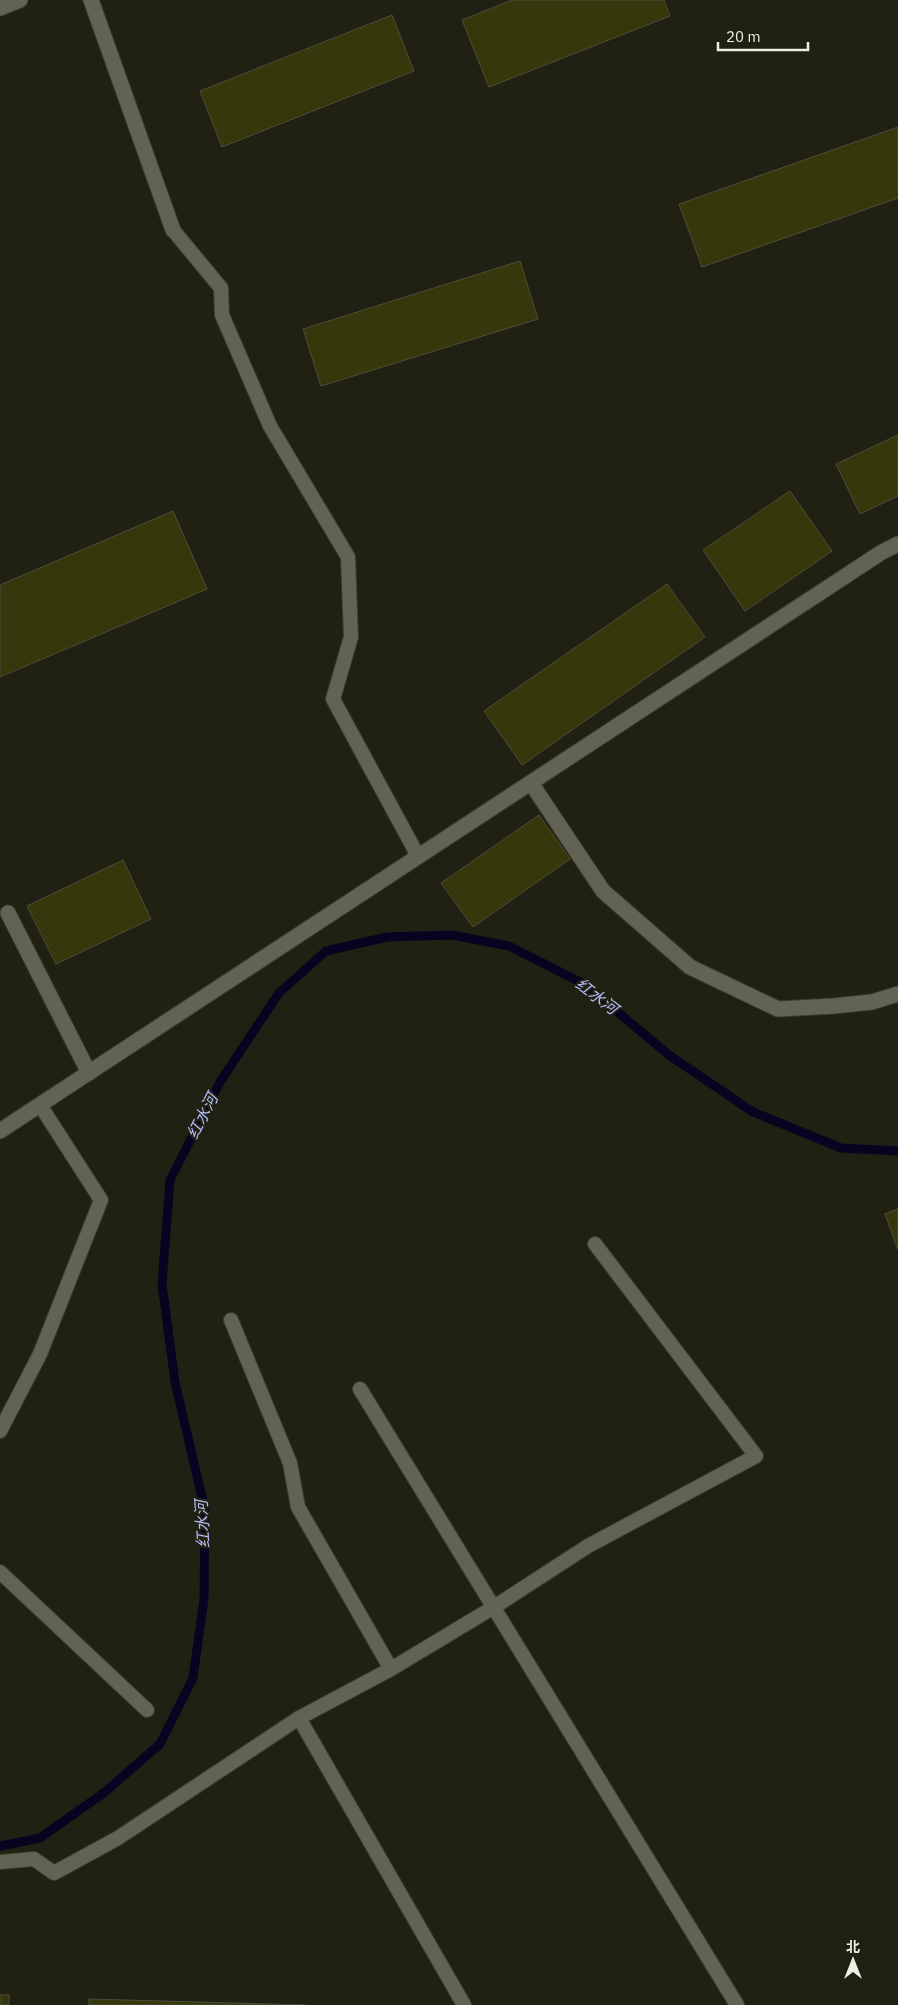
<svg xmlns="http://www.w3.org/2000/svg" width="898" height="2005" viewBox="0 0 898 2005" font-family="'IBM Plex Sans','Noto Sans SC',sans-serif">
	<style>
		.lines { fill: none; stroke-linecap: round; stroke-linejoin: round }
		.stream { stroke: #070422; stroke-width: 9 }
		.building { fill: #36370a; stroke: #4c4e3d }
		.service-casing { stroke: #3c3d33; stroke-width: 16 }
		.minor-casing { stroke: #3c3d33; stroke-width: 17 }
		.secondary-casing { stroke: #3c3d33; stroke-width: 17 }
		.service { stroke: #626352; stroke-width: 14 }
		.minor { stroke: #626352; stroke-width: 15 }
		.secondary { stroke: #626352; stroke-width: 15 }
		.labels { text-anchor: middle; stroke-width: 4.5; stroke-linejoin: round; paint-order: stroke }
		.water-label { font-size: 16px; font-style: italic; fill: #b7bcfe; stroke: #202112 }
	</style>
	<rect width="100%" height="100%" fill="#202112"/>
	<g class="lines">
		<!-- stream -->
		<path class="stream" d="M0,1846L40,1838L105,1792L160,1744L193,1678L204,1599L205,1510L175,1382L162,1284L170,1180L220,1082L279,993L326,951L387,937L452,935L509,946L584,984L669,1055L753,1112L841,1148L898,1151"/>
	</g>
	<!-- building -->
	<path class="building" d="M512,0H664L670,16L489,87L462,20Z
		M392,15L414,71L222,147L200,91Z
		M898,127V198L702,267L679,204Z
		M520,261L538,319L321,386L303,329Z
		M898,435V496L860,514L836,464Z
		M790,491L832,551L745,611L703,550Z
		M173,511L207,589L0,677V585Z
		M667,584L705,637L522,765L484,711Z
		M539,815L570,859L473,927L441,883Z
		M123,860L151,919L56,964L27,906Z
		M898,1209V1250L885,1214Z
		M0,1995H9V2005H0Z
		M89,1999L305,2005H89Z"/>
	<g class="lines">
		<defs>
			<path id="service" d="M173,230L221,288L222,315L270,426L348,557L351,637L333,699L418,856
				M231,1320L290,1463L298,1507L391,1669
				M360,1389L737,2005
				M0,1431L40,1354L101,1200L40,1105
				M0,1572L147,1710
				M299,1718L464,2005
				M0,1862L34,1859L54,1873L118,1838L299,1718L391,1669L494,1607L588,1546L756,1456L595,1244"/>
			<path id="minor" d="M91,0L173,230
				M531,783L603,891L690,967L778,1009L834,1006L872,1002L898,994
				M8,913L89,1073
				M0,1131L882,552L898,544"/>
			<path id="secondary" d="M0,8L20,0"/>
		</defs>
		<!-- service casing -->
		<use href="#service" class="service-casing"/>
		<!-- minor casing -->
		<use href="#minor" class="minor-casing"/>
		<!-- secondary casing -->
		<use href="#secondary" class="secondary-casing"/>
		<!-- service -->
		<use href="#service" class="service"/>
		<!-- minor -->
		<use href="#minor" class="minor"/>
		<!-- secondary -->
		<use href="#secondary" class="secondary"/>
	</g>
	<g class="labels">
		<!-- water labels -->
		<g class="water-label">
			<text transform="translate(597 996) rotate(37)" y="6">红水河</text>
			<text transform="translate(202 1116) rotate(-63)" y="6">红水河</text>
			<text transform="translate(202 1524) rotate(-93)" y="6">红水河</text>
		</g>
	</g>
	<!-- north arrow -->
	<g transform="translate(853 1960)" stroke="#202112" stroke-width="4" paint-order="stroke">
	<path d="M0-4L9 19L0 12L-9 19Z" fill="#edeee4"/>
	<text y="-8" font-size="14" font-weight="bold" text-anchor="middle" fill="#edeee4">北</text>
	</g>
	<!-- scale -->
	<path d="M718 42v8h90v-8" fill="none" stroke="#edeee4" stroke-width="2.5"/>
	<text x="726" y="42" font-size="15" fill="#edeee4" stroke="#202112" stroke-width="4" paint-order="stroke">20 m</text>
</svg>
